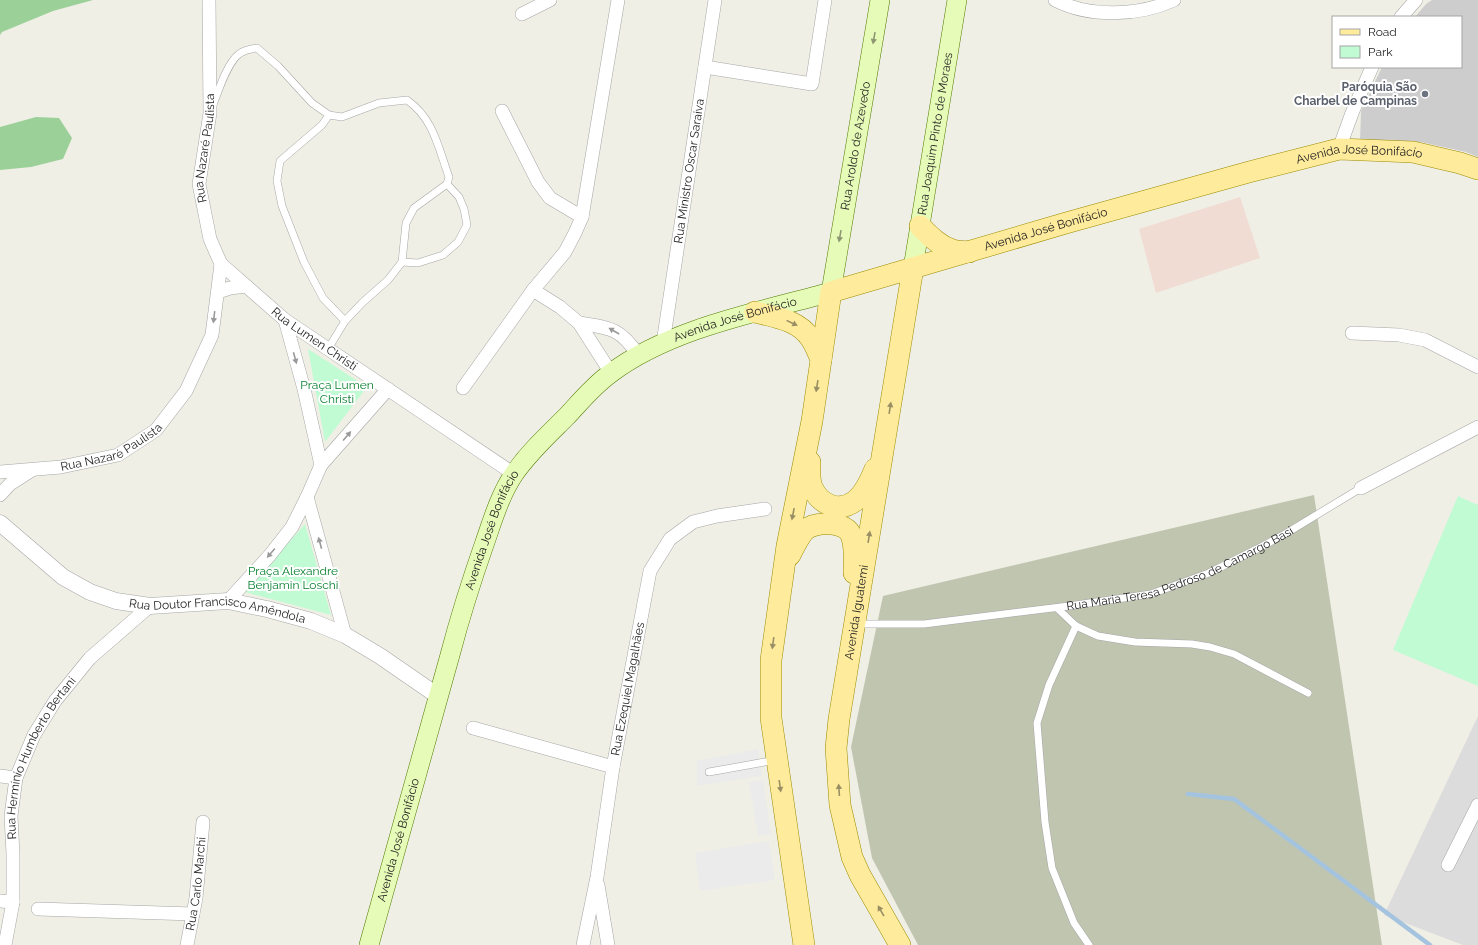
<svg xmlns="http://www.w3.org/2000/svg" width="1478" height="945" viewBox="0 0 1478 945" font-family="Raleway,sans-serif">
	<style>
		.residential { fill: #dddcdc }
		.commercial { fill: #f1dcd4 }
		.religious { fill: #cdcdcd }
		.construction { fill: #c0c5b0 }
		.forest { fill: #9cd099 }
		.park { fill: #c1fbd4 }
		.parking { fill: #ebebeb }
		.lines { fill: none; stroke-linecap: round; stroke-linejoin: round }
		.stream { stroke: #a4c3df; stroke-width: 4.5 }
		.service-casing { stroke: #a6a6a6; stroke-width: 8 }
		.minor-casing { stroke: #a6a6a6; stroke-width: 14 }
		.tertiary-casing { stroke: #a6a6a6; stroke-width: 17 }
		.secondary-casing { stroke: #507a02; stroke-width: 20 }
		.primary-casing { stroke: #9a8c00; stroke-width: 22 }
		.service { stroke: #fff; stroke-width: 7 }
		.minor { stroke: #fff; stroke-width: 13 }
		.tertiary { stroke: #fff; stroke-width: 16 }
		.secondary { stroke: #e7fbb8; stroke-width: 19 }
		.primary { stroke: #feeb9c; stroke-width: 21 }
		.oneway { fill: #8d9873 }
		.oneway2 { fill: #9a9a9a }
		.oneway3 { fill: #9a8f64 }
		.worship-dot { fill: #6b7280; stroke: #fff; stroke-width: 1.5 }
		.labels { text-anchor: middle; stroke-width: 4; stroke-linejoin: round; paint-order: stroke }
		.worship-label { font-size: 12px; font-weight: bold; fill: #5b616d; stroke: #fff; text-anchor: end }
		.street-label { font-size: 12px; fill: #1f1f1f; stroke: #fff }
		.park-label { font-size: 12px; fill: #098130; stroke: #fff }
	</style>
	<rect width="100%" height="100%" fill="#f0efe5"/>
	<!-- residential -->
	<path class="residential" d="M1478,716V945H1463L1384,915Z"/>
	<!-- commercial -->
	<path class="commercial" d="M1240,197L1260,258L1156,293L1139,229Z"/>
	<!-- religious -->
	<path class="religious" d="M1432,0H1478V157L1466,152L1421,142L1360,143L1361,111L1382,67H1461V17H1415L1426,4Z"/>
	<!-- construction -->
	<path class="construction" d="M1314,495L1382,945H918L872,858L851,747L883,596Z"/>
	<!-- forest -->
	<path class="forest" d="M0,0H93L53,11L2,32L0,35Z
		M36,117L59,118L72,138L63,159L31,167L0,170V127Z"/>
	<!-- park -->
	<path class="park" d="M308,349L367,387L325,442Z
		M1458,496L1478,505V686L1393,650Z
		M305,524L331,615L245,592Z"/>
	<!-- parking -->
	<path class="parking" d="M758,749L762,776L697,786V761Z
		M763,780L771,834L758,836L749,782Z
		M769,841L775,880L700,891L695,853Z"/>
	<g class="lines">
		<!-- stream -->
		<path class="stream" d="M1188,794L1234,799L1430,945"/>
		<defs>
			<g id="service">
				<path d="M213,105C218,92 227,63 239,54C244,50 250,49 257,48L278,66L312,103L329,115L342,117L379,103L407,100C434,119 438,147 449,177L447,184L414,208L406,223L402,262L388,280L363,302L345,321L328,349"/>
				<path d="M329,115L322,125L280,161L277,181L282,206L304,262L323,298L345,321"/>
				<path d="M402,262L418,263L443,255L458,242L467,225L464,209L459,197L447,184"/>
				<path d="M1057,608L1076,626L1098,636L1135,642L1192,644L1210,647L1234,654L1308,693"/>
				<path id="s1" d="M857,624H924L1069,606L1151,594L1209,573L1257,549L1285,534L1361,488"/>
				<path d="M1076,626L1049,685L1037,723L1045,822L1052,868L1074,923L1089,945"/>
				<path d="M709,772L776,760"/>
			</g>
			<g id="minor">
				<path d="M1055,0C1090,18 1139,16 1174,0"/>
				<path d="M522,14L550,0"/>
				<path d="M1401,17L1416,0"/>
				<path d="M705,67L812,84L825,0"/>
				<path d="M502,111L538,182L550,198L582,217"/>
				<path d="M1339,149L1352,113L1372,67"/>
				<path id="s2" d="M221,264L285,320L514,474"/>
				<path d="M533,290L560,307L579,323L611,373"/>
				<path d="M218,292L230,288L246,286"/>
				<path d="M579,323C611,328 620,328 639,356"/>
				<path d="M1352,333L1399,335L1425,340L1478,367"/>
				<path id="s3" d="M663,343L715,0"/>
				<path d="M463,388L533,290L565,252L575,233L582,217L618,0"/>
				<path d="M321,465L388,389"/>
				<path id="s4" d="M0,472L61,467L118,455L156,430L186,391L212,335L221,264L210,239L199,184L210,113L209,0"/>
				<path d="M1361,488L1478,427"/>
				<path d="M0,495L10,484L32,470"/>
				<path d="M307,497L345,635"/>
				<path d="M228,601L270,555L292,527L307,497L321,465L304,389L285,320"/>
				<path d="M473,728L613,767"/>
				<path d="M0,776L16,778"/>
				<path d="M1448,865L1478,805"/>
				<path d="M598,885L608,945"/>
				<path d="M0,901L13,902"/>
				<path d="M38,909L193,914"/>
				<path id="s5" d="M5,945L13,902V854L11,816L16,778L34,735L55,701L90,658L150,606"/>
				<path id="s6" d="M187,945L196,898L203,822"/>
				<path id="s7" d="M583,945L597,877L613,767L650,571L670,539L693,522L717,516L765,509"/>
			</g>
			<g id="tertiary">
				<path id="s8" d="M0,523L63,577L90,592L116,601L150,606L228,601L267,609L311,621L345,635L380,656L438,696"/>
			</g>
			<g id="secondary">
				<path id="s9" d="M913,268L957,0"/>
				<path id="s10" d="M369,945C396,848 423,751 450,655C460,617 472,579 485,542C493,519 500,495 514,474C529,452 549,434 567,416C581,401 594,385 611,373C671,328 759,312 831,292L880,0"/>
			</g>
			<g id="primary">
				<path d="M920,226C929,235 939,246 953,250C958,252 964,251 969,252"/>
				<path d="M755,312C775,317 799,320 811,339C815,345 818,353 821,359"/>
				<path d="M810,462C810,470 809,480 812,487C820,505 839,513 855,501C864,494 871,479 875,469"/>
				<path d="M790,555C794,547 799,537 804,531C814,521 843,521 850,533C856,544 854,561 854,573"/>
				<path id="s11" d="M804,945L771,718V660L787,546L812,421L831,292L1066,223L1249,172L1339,149L1413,152L1460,163L1478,169"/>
				<path id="s12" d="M900,945L860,875L852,857L840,805L836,748L839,719L913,268"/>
			</g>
		</defs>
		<!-- service casing -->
		<use href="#service" class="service-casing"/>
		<!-- minor casing -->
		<use href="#minor" class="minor-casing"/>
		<!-- tertiary casing -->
		<use href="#tertiary" class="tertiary-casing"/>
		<!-- secondary casing -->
		<use href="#secondary" class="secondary-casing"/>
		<!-- primary casing -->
		<use href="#primary" class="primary-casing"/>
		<!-- service -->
		<use href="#service" class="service"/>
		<!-- minor -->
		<use href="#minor" class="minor"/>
		<!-- tertiary -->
		<use href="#tertiary" class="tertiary"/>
		<!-- secondary -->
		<use href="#secondary" class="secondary"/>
		<!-- primary -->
		<use href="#primary" class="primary"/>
	</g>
	<!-- one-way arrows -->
	<defs><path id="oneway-solid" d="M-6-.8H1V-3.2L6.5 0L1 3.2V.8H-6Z"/></defs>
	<g class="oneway">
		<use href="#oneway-solid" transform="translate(874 38) rotate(100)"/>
		<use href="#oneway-solid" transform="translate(840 236) rotate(100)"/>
	</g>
	<g class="oneway2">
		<use href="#oneway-solid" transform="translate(214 317) rotate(97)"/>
		<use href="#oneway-solid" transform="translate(614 331) rotate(-150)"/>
		<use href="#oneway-solid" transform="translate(295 358) rotate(75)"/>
		<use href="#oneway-solid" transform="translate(347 436) rotate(-49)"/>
		<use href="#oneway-solid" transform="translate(320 543) rotate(-105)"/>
		<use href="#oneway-solid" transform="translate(271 553) rotate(130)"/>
	</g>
	<g class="oneway3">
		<use href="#oneway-solid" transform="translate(792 323) rotate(26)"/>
		<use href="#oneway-solid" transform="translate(817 386) rotate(99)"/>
		<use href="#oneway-solid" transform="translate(890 408) rotate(-81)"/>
		<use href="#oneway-solid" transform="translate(793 514) rotate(101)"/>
		<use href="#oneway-solid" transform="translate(869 537) rotate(-81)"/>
		<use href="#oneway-solid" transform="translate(773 643) rotate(98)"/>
		<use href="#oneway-solid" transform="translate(780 786) rotate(82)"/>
		<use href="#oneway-solid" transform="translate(839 790) rotate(-94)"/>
		<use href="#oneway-solid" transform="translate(881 911) rotate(-120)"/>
	</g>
	<!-- markers -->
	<circle class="worship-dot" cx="1425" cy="94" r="4"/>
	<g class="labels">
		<!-- worship labels -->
		<g class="worship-label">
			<text x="1417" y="91">Paróquia São<tspan x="1417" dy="14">Charbel de Campinas</tspan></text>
		</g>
		<!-- street labels -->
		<g class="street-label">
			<text dy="4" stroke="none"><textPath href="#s9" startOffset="136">Rua Joaquim Pinto de Moraes</textPath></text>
			<text dy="4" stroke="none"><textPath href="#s10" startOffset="1018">Rua Aroldo de Azevedo</textPath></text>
			<text dy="4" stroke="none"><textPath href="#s4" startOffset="467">Rua Nazaré Paulista</textPath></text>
			<text dy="4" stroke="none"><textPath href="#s11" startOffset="1208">Avenida José Bonifácio</textPath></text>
			<text dy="4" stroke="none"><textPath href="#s3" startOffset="174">Rua Ministro Oscar Saraiva</textPath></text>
			<text dy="4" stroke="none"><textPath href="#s11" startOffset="884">Avenida José Bonifácio</textPath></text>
			<text dy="4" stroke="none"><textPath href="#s10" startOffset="770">Avenida José Bonifácio</textPath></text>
			<text dy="4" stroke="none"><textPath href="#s2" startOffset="120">Rua Lumen Christi</textPath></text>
			<text dy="4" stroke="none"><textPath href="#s4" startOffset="116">Rua Nazaré Paulista</textPath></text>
			<text dy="4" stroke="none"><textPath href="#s10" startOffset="433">Avenida José Bonifácio</textPath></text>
			<text dy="4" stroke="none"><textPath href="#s1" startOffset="331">Rua Maria Teresa Pedroso de Camargo Basi</textPath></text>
			<text dy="4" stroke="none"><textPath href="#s8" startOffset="244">Rua Doutor Francisco Amêndola</textPath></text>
			<text dy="4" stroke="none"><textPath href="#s12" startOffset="348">Avenida Iguatemi</textPath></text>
			<text dy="4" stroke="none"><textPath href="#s7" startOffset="260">Rua Ezequiel Magalhães</textPath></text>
			<text dy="4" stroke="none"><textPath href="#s5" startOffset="195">Rua Hermínio Humberto Bertani</textPath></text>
			<text dy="4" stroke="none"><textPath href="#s10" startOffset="109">Avenida José Bonifácio</textPath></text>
			<text dy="4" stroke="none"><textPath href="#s6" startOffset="62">Rua Carlo Marchi</textPath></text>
		</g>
		<!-- park labels -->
		<g class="park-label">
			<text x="337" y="389">Praça Lumen<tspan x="337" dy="14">Christi</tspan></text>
			<text x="293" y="575">Praça Alexandre<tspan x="293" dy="14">Benjamin Loschi</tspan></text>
		</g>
	</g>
	<!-- legend -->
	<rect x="1332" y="16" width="130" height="52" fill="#ffffff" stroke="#a5a5a5"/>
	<rect x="1340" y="29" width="20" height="6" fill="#feeb9c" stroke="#a5a5a5"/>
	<text x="1368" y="36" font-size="12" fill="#1f1f1f">Road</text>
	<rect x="1340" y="46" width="20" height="12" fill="#c1fbd4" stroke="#a5a5a5"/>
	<text x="1368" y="56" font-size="12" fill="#1f1f1f">Park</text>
</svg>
